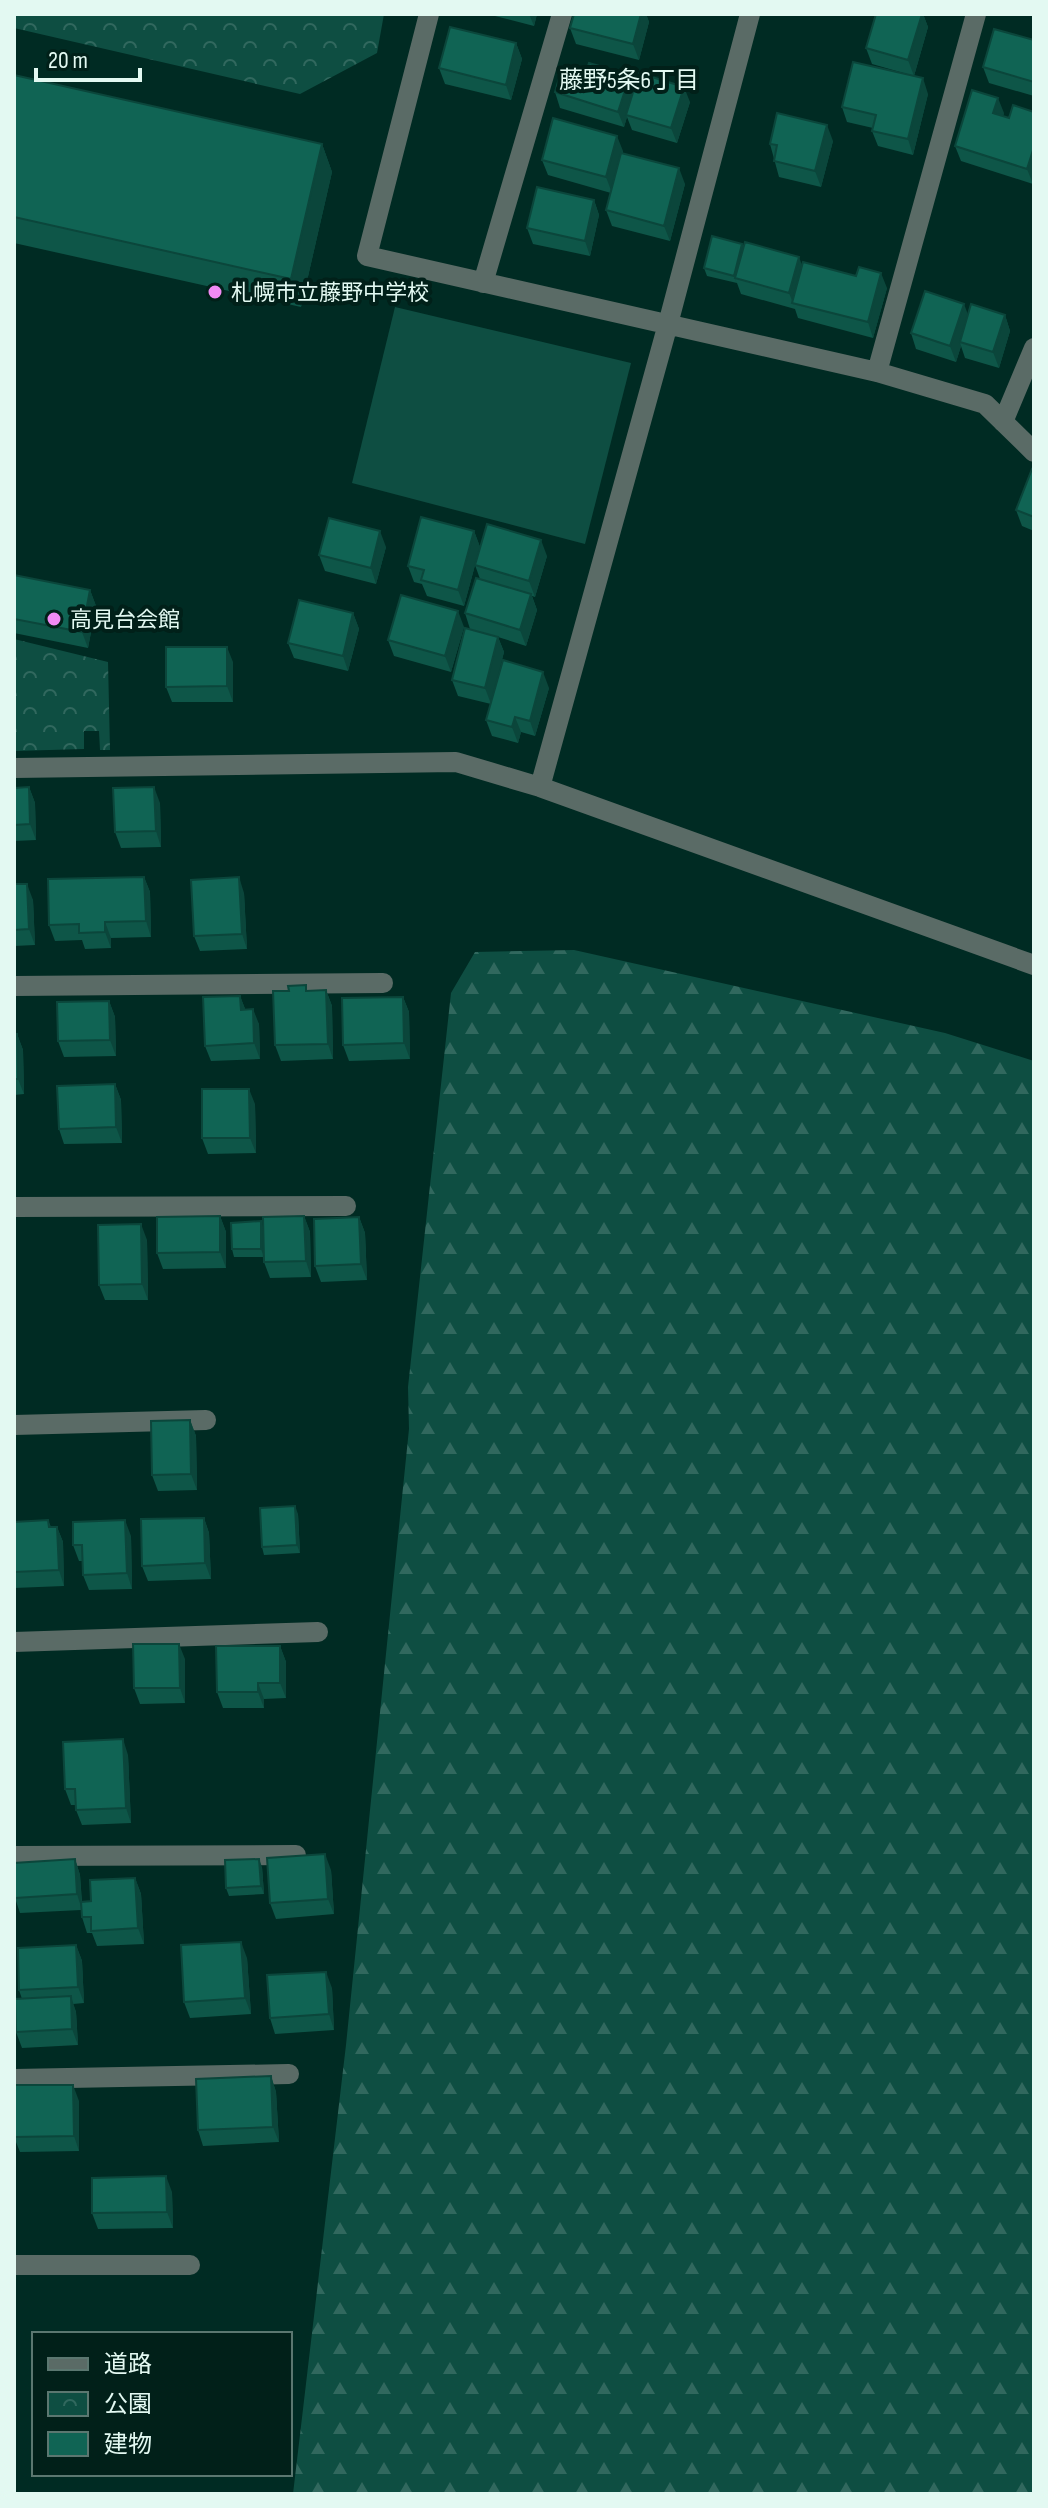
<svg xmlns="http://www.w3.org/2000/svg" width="1048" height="2508" viewBox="0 0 1048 2508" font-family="'Sofia Sans Condensed','Noto Sans JP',sans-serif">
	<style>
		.forest { fill: url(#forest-firs) }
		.park { fill: url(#park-crowns) }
		.garden { fill: #0e4e42 }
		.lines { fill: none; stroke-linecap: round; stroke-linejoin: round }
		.street { stroke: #5a6b66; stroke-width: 20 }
		.wall { fill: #0e5648 }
		.shaded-wall { fill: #0b463b }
		.building { fill: #106454; stroke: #0b463b; stroke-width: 2 }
		.poi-dot { fill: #f18af4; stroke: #012019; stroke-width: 3 }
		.labels { text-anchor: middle; stroke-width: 8; stroke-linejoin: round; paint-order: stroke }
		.poi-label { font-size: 22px; fill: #e3f9f2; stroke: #012019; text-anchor: start }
		.neighbourhood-label { font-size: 24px; fill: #e3f9f2; stroke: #012019 }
	</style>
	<defs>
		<pattern id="forest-firs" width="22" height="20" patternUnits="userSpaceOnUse" patternTransform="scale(2)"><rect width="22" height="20" fill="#0e4e42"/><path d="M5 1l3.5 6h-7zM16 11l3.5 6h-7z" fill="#31685e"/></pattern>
		<pattern id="park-crowns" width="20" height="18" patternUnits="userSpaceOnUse" patternTransform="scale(2)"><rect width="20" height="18" fill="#0e4e42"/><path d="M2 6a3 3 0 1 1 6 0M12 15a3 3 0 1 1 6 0" fill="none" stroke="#31685e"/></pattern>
	</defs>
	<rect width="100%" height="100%" fill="#002b23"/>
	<!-- forest -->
	<path class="forest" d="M574,950L945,1033L1034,1061V2494H293L346,2045L409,1429L408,1387L451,993L475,952Z"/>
	<!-- park -->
	<path class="park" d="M14,14H384L377,53L300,94L14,28Z
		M14,639L108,662L110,750H100L99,731H84V749L14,751Z"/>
	<!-- garden -->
	<path class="garden" d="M395,307L631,363L585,544L352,483Z"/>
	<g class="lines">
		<!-- street -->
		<path class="street" d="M429,14L367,256L877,372L985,404L1034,452
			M483,283L562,14
			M877,372L976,14
			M1003,422L1034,348
			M14,768L456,762L540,787L1034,965
			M540,787L668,324L750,14
			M14,986L383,983
			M14,1207L346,1206
			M14,1425L206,1420
			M14,1642L318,1632
			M14,1856L296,1855
			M14,2079L289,2074
			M14,2265H190"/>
	</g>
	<!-- wall -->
	<path class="wall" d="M487,14H537L534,26Z
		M574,14H646L649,22L639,60L576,44L570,28Z
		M876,14H923L928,27L914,76L872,64L866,48Z
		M1034,40V96L989,83L983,67Z
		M516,43L522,59L511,100L445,84L439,68Z
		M14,75L322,144L332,172L301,307L14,243Z
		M585,75H630L634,87L690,102L677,143L632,130L627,117L624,127L560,108L555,92Z
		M928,94L913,155L878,146L872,131L873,128L847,122L842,107Z
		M1034,112L1033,184L961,161L955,146L1004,113L1003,116L1009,118Z
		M833,141L821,187L779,177L770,144Z
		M623,151V153L685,184L670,241L612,226L606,210L611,193L548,175L542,160Z
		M594,200L599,215L590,256L533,244L527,228Z
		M742,244L744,248L802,266L887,288L873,338L798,318L795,309L741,294L737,283L707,276L704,268Z
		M968,314L1005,315L1010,331L999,368L965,358L961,346L956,362L916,349L911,333Z
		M1034,470V531L1022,526L1016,510Z
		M474,531L480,547L547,556L535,597L532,596L537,610L526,646L498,637L504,652L491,701L549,688L535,736L521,732L518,743L492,736L486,720L491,704L458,696L452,680L470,629L465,613L480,579L475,565L464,606L427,596L422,584L414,582L408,566Z
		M386,547L376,584L325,571L319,555Z
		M14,575L90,590L96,606L88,648L14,633Z
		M353,613L359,629L348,671L294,658L288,643Z
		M464,627L451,672L394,656L388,640Z
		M233,662V702H172L166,687Z
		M29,787L35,803L36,840L14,841V788Z
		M160,803L161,847L121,848L115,832Z
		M144,877L150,892L151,937L111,938V948L85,949L82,940L55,941L49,925Z
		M14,884L33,900L35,945L14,946Z
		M244,893L247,949L200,951L194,936Z
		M326,990L332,1006L333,1059L281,1061L275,1045L308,991Z
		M240,996L245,1009L259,1024L260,1059L211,1061L205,1046Z
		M403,997L409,1012L410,1059L349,1061L343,1045Z
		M109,1001L115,1017L116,1056L64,1057L58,1041Z
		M14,1034H17L23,1050L24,1094L14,1095Z
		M115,1084L121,1100L122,1143L64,1144L59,1129Z
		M255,1104L256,1153L208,1154L202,1138Z
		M220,1216L226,1232V1268L163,1269L157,1253Z
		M304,1216L310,1232L311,1277L270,1278L264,1262Z
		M359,1217L365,1233L367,1280L321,1282L315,1266Z
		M261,1221L264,1257H234L232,1249Z
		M147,1240L148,1300H105L99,1285Z
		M190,1420L196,1436L197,1490L158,1491L152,1475Z
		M298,1514L300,1553L264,1555L262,1547Z
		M204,1518L209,1533L211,1579L148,1581L142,1566Z
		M48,1520L51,1527H57L63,1542L64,1586L14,1588V1522Z
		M131,1536L132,1589L89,1590L83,1575V1561H79L73,1545Z
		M280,1646L286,1662V1698L264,1699V1708H223L217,1692Z
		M185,1659V1703L140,1704L134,1688Z
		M128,1755L131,1823L82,1825L76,1810V1805H71L65,1789Z
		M75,1859L80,1875L82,1902L91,1901L135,1878L141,1894L144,1944L97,1946L92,1933H87L82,1917L81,1910L20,1913L15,1898Z
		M262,1867L264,1894L229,1896L226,1888Z
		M331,1870L334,1914L276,1919L270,1903Z
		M76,1945L82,1961L84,2003L73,2004L76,2012L78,2045L22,2048L16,2032L22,1999L19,1990Z
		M247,1958L251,2014L190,2018L184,2002Z
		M332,1988L334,2030L275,2034L270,2018Z
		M271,2076L276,2092L279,2142L203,2146L198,2130Z
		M79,2101V2151L20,2152L14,2137Z
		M172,2192L173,2228L98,2229L92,2213Z"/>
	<!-- shaded-wall -->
	<path class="shaded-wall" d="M529,14H537L534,26Z
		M641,14H646L649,22L639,60L633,44Z
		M922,14H923L928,27L914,76L908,60Z
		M516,43L522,59L511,100L506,85Z
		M630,75L635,91L626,115L627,117L624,127L618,112Z
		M923,78L928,94L913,155L908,139Z
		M684,87L690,102L677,143L671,128Z
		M998,98L1004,113L999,128L993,113Z
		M827,125L833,141L821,187L815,171Z
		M617,136L623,151L612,193L606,177Z
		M322,144L332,172L301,307L291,279Z
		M1034,147V181L1033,184L1027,169Z
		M679,168L685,184L670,241L664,226Z
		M594,200L599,215L590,256L585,241Z
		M742,244L745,252L735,278L737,284L734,276Z
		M799,257L805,273L793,303L789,293Z
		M881,273L887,288L873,338L868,322Z
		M964,304L970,320L960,342L961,346L956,362L950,346Z
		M1005,315L1010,331L999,368L993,352Z
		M380,531L386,547L376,584L371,568Z
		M474,531L480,547L464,606L458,590Z
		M541,540L547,556L535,597L529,581Z
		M90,590L96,606L88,648L82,632Z
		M531,594L537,610L526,646L520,630Z
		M458,611L464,627L451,672L445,656Z
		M353,613L359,629L348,671L343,656Z
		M498,637L504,652L491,704L485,688Z
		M227,647L233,662V702L227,686Z
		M543,672L549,688L535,736L530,721Z
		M515,717L521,732L518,743L512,727Z
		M29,787L35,803L36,840L30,824Z
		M154,787L160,803L161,847L156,831Z
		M144,877L150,892L151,937L146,921Z
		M239,877L244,893L247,949L242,934Z
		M27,884L33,900L35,945L29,929Z
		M105,922L111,938V948L105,932Z
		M326,990L332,1006L333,1059L328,1044Z
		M240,996L246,1011L241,1010Z
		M403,997L409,1012L410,1059L404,1043Z
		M109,1001L115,1017L116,1056L110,1040Z
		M253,1009L259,1024L260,1059L254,1043Z
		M17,1034L23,1050L24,1094L18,1079Z
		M115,1084L121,1100L122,1143L116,1127Z
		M249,1089L255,1104L256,1153L250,1138Z
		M220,1216L226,1232V1268L220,1252Z
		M304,1216L310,1232L311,1277L306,1261Z
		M359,1217L365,1233L367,1280L361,1264Z
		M261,1221L264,1229V1257L261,1249Z
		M141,1224L147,1240L148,1300L142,1284Z
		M190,1420L196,1436L197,1490L191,1474Z
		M295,1506L298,1514L300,1553L297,1545Z
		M204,1518L209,1533L211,1579L205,1563Z
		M125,1520L131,1536L132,1589L127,1573Z
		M57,1527L63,1542L64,1586L59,1570Z
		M179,1644L185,1659V1703L180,1688Z
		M280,1646L286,1662V1698L280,1683Z
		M258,1683L264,1699V1708L258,1692Z
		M123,1739L128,1755L131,1823L126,1808Z
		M325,1854L331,1870L334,1914L328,1899Z
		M75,1859L80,1875L82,1910L77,1894Z
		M259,1859L262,1867L264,1894L261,1886Z
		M135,1878L141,1894L144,1944L138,1928Z
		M241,1942L247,1958L251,2014L245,1998Z
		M76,1945L82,1961L84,2003L78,1987Z
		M326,1972L332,1988L334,2030L329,2014Z
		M71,1996L76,2012L78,2045L72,2029Z
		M271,2076L276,2092L279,2142L273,2127Z
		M73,2085L79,2101V2151L74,2136Z
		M166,2176L172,2192L173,2228L167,2212Z"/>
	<!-- building -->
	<path class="building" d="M574,14H641L633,44L570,28Z
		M876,14H922L908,60L866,48Z
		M450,27L516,43L506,85L439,68Z
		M994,29L1034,40V82L983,67Z
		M853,62L923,78L908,139L872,131L876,115L842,107Z
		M589,63L630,75L618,112L555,92L562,68L585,75Z
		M639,73L684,87L671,128L626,115Z
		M14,75L322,144L291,279L14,217Z
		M972,90L998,98L993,113L1009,118L1013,105L1034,112V147L1027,169L955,146Z
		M777,113L827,125L815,171L774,161L777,145L770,144Z
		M553,118L617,136L606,177L542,160Z
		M621,153L679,168L664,226L606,210Z
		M537,187L594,200L585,241L527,228Z
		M712,236L742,244L734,276L704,268Z
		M745,242L799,257L789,293L735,278Z
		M803,262L856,276L859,267L881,273L868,322L792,303Z
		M925,291L964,304L950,346L911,333Z
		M971,304L1005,315L993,352L960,342Z
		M1032,469L1034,470V517L1016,510Z
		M421,517L474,531L458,590L421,580L424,570L408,566Z
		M329,518L380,531L371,568L319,555Z
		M487,524L541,540L529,581L475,565Z
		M14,575L90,590L82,632L14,619Z
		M476,578L531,594L520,630L465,613Z
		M401,595L458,611L445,656L388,640Z
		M299,600L353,613L343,656L288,643Z
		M465,628L498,637L485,688L452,680Z
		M166,647H227V686L166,687Z
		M503,660L543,672L530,721L515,717L512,727L486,720Z
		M29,787L30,824L14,825V788Z
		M154,787L156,831L115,832L113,788Z
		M144,877L146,921L105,922V932L79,933V924L49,925L48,879Z
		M239,877L242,934L194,936L191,880Z
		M14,884H27L29,929L14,930Z
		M306,985V991L326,990L328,1044L275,1045L273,991H289L288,986Z
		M240,996L241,1010L253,1009L254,1043L205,1046L203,997Z
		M403,997L404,1043L343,1045L342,998Z
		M109,1001L110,1040L58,1041L57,1002Z
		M14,1034H17L18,1079H14Z
		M115,1084L116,1127L59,1129L57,1086Z
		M202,1089H249L250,1138H202Z
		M220,1216V1252L157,1253V1217Z
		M304,1216L306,1261L264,1262L263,1217Z
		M359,1217L361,1264L315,1266L314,1219Z
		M261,1221V1249H232L231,1223Z
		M141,1224L142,1284L99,1285L98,1225Z
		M190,1420L191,1474L152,1475L151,1421Z
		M295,1506L297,1545L262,1547L260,1508Z
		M204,1518L205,1563L142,1566L141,1519Z
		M48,1520L49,1527H57L59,1570L14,1572V1522Z
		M125,1520L127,1573L83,1575L82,1545H73V1522Z
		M133,1644H179L180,1688H134Z
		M216,1646H280V1683H258V1692H217Z
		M123,1739L126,1808L76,1810L75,1789H65L63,1742Z
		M325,1854L328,1899L270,1903L267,1858Z
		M75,1859L77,1894L15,1898L14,1863Z
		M259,1859L261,1886L226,1888L225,1860Z
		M135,1878L138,1928L91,1931V1917H82L81,1902L91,1901L90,1880Z
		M241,1942L245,1998L184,2002L181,1945Z
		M76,1945L78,1987L19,1990L18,1948Z
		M326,1972L329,2014L270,2018L267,1975Z
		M71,1996L72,2029L16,2032L15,1999Z
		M271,2076L273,2127L198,2130L196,2079Z
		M14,2085H73L74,2136L14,2137Z
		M166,2176L167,2212L92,2213V2178Z"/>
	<!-- markers -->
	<g class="poi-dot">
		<circle cx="215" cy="292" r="8"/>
		<circle cx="54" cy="619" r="8"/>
	</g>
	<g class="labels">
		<!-- poi labels -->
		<g class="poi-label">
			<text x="231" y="300">札幌市立藤野中学校</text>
			<text x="70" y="627">高見台会館</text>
		</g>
		<!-- neighbourhood labels -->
		<g class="neighbourhood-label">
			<text x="629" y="88">藤野5条6丁目</text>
		</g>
	</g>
	<!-- border -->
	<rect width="1048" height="2508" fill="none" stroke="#e3f9f2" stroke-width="32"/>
	<!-- legend -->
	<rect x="32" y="2332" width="260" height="144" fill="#012019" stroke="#5b7770" stroke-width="2"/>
	<rect x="48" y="2358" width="40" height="12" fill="#5a6b66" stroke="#5b7770" stroke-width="2"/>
	<text x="104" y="2372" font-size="24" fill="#e3f9f2">道路</text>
	<rect x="48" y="2392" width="40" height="24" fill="url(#park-crowns)" stroke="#5b7770" stroke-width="2"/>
	<text x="104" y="2412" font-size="24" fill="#e3f9f2">公園</text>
	<rect x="48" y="2432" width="40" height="24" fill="#106454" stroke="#5b7770" stroke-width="2"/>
	<text x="104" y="2452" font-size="24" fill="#e3f9f2">建物</text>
	<!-- scale -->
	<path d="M36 68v12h104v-12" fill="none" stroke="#e3f9f2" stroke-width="4"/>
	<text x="48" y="68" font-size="24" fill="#e3f9f2" stroke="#012019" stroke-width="6" paint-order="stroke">20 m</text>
</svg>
